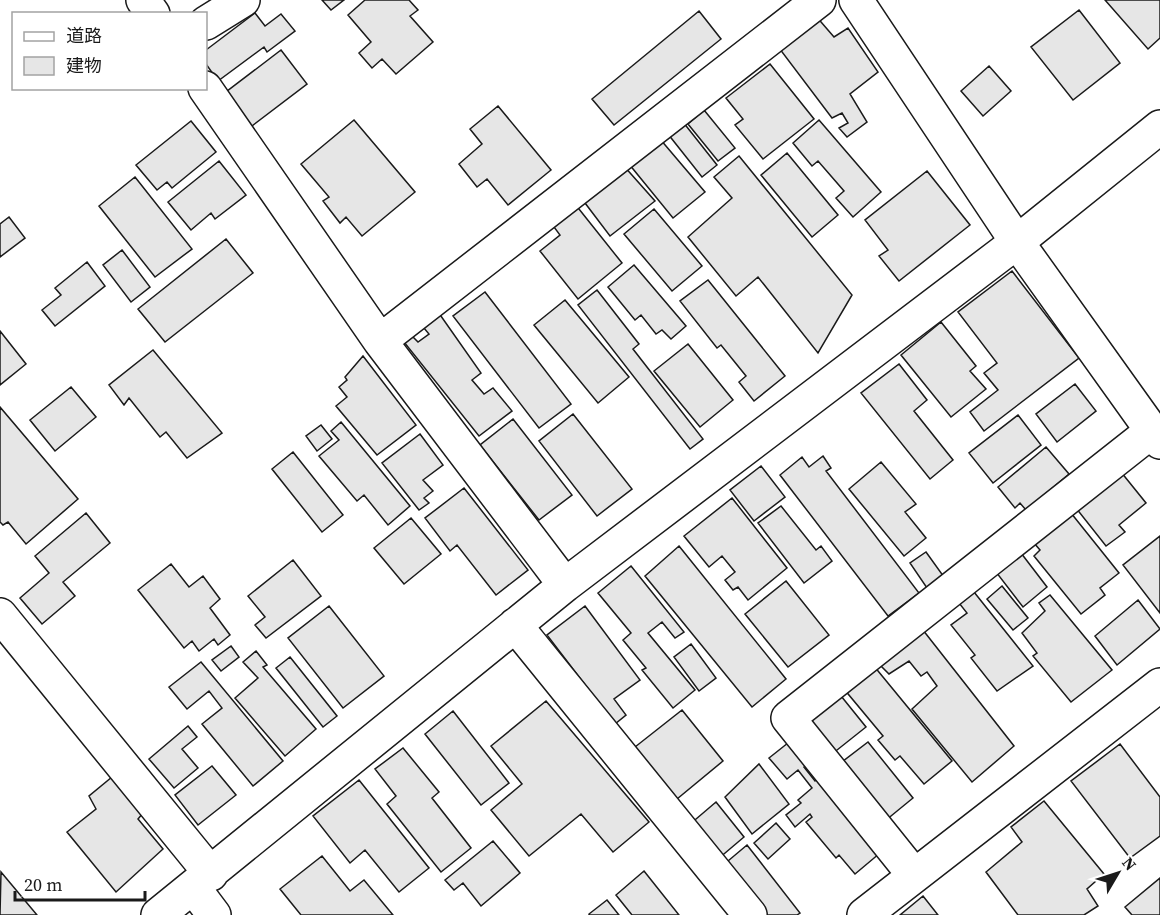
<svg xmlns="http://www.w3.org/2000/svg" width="1160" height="915" viewBox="0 0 1160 915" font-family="'Source Serif 4','Noto Sans JP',serif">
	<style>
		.building { fill: #e6e6e6; stroke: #1a1a1a; stroke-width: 1.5 }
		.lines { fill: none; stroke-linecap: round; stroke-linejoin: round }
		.minor-casing { stroke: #1a1a1a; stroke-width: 36 }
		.minor { stroke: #fff; stroke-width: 33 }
	</style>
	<rect width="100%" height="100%" fill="#fff"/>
	<!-- building -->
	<path class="building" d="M322,0H344L331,10Z
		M365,0H409L418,10L410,16L433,42L396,74L382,59L372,68L359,53L371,42L348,15Z
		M1105,0H1160V38L1148,49Z
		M1079,10L1120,63L1073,100L1031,47Z
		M699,11L721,39L614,125L592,99Z
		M255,13L265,26L281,14L295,31L267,52L264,47L218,81L206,64V50Z
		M815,15L834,37L848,28L878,72L850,94L867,122L847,137L839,128L848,123L842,113L832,118L776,44Z
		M281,50L307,84L248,129L222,95Z
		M770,64L814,119L763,159L735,125L743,119L726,98Z
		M989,66L1011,91L983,116L961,91Z
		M498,106L551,170L508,205L487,179L477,187L459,164L482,144L470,129Z
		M704,110L735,148L718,161L688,124Z
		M354,120L415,192L362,236L346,217L340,223L323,201L329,197L301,164Z
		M819,120L881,192L853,217L836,198L844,191L818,161L812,166L793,143Z
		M191,121L216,152L172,188L167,182L157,190L136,165Z
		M683,122L717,165L702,177L668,134Z
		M660,139L705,192L673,218L629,164Z
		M787,153L838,215L812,237L761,175Z
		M739,156L852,295L818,353L758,277L736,296L688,237L732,198L714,177Z
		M219,161L246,195L215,219L211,213L191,230L168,202Z
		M623,165L655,201L610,236L582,199Z
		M927,171L970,225L899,281L879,256L888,250L865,220Z
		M135,177L192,249L155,277L99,206Z
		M575,204L622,263L578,299L540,251L560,235L551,223Z
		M654,209L702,266L672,291L624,234Z
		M9,217L25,238L0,257V224Z
		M226,239L253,273L165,342L138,309Z
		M122,250L150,287L131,302L103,265Z
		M87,262L105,286L55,326L42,310L61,295L55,288Z
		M634,265L686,326L671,339L662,330L656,334L641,315L635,320L608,287Z
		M1012,271L1079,358L984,431L970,412L998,390L984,373L997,363L958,312Z
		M708,280L785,376L754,401L739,382L746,376L721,345L717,348L680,301Z
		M597,290L639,344L633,349L703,439L690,449L578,305Z
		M485,292L571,404L539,428L453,316Z
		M565,300L629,377L598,403L534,325Z
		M436,309L481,373L472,380L484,394L493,388L512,411L479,436L404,342L412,336L418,342L429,334L419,322Z
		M941,322L976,366L970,371L986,389L951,417L901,355Z
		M0,331L26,364L0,385Z
		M688,344L733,400L700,427L654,371Z
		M153,350L222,433L187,458L166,432L160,437L129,398L124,405L109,385Z
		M363,356L416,425L377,455L336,406L347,397L339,387L347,380L345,377Z
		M899,364L927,400L914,411L953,460L930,479L861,393Z
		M1075,384L1096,411L1057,442L1036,414Z
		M71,387L96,417L55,451L30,420Z
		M0,407L78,499L26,544L8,522L3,525L0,522Z
		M573,414L632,489L597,516L539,441Z
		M1018,415L1041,445L993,483L969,453Z
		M513,419L572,495L539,520L480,445Z
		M341,422L410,506L388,525L364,495L357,501L319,456L339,440L331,431Z
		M321,425L332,439L317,451L306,436Z
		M420,434L443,465L423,480L433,491L424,498L429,503L419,510L382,463Z
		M1046,447L1069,474L1026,510L1020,503L1015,508L998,487Z
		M293,452L343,515L322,532L272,469Z
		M823,456L831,468L826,471L919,593L888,616L780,475L802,457L809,467Z
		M881,462L916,504L905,512L926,538L904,556L849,489Z
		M761,466L785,497L754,521L730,490Z
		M1121,472L1146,503L1119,525L1125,532L1106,546L1076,508Z
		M464,488L528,570L496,595L457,545L450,551L425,518Z
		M732,498L787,568L748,600L738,587L733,590L725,580L735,572L722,556L709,567L684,536Z
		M781,506L816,550L821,546L832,561L804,583L758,523Z
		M86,513L110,543L63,582L75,596L42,624L20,598L49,573L35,556Z
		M1071,513L1119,573L1100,588L1105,595L1081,614L1034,556L1040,550L1034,543Z
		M411,518L441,554L404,584L374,548Z
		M1160,536V613L1123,565Z
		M679,546L786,679L752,707L645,576Z
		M926,552L944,577L927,588L910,563Z
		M1021,553L1047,587L1023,607L996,572Z
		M293,560L321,596L266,638L255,625L265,617L248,596Z
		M171,564L189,587L203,576L220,599L210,608L230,635L218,645L214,639L199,651L192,641L184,648L138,590Z
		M631,566L684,632L675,638L662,622L648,633L695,690L673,708L642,670L646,668L623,640L631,633L598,593Z
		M786,581L829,635L788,667L745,614Z
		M1002,586L1028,618L1013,630L987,599Z
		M974,592L1033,666L997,691L971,658L975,655L951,625L967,613L959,603Z
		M1050,595L1112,670L1071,702L1033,656L1037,653L1022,633L1045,611L1039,603Z
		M1138,600L1160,629L1117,665L1095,636Z
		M329,606L384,676L343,708L288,638Z
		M585,606L640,680L614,699L626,715L615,724L547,635Z
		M919,625L1014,746L972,782L912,709L937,686L927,672L921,676L909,661L889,674L874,659Z
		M691,644L716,678L699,691L674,657Z
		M231,646L239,657L221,671L212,660Z
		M256,651L267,665L263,667L316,729L285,756L235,698L258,678L243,662Z
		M290,657L337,716L323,727L276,668Z
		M869,660L952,761L924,784L900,756L895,760L878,740L883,736L839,683Z
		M201,662L283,761L253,786L202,724L222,708L209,691L187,709L169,687Z
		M833,686L866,727L827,758L799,713Z
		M546,701L649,822L613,852L581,814L529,856L491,810L522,784L491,746Z
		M682,710L723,761L677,799L635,747Z
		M453,711L509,783L481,805L425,734Z
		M188,726L197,737L182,749L198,768L174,788L149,759Z
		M793,739L811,761L804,767L815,781L824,773L886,848L855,874L839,855L836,858L806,822L812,817L810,814L795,827L786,815L801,803L798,800L812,788L798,770L787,779L769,758Z
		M868,742L913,798L880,825L834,768Z
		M1120,744L1160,797V836L1130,858L1071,781Z
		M403,748L439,792L432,798L471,848L441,872L387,804L396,796L375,769Z
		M759,764L789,804L752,834L725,797Z
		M212,766L236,795L198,825L175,795Z
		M112,777L143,813L138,819L163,849L116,892L67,832L96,809L89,796Z
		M359,780L429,868L399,892L365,850L350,863L313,816Z
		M1044,801L1104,874L1087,889L1098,906L1084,915H1018L986,872L1022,842L1011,827Z
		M716,802L744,837L718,859L689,825Z
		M776,823L790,839L768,859L754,843Z
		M493,841L520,873L481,906L463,883L454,890L445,880Z
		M747,845L800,913L797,915H761L722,866Z
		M322,856L350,891L364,880L393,915H301L280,889Z
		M644,871L679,915H632L616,895Z
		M1,872L37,915H0Z
		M1160,878V915H1132L1125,907Z
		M923,896L938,915H900Z
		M607,900L619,915H589V914Z"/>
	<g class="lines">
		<defs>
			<path id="minor" d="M143,0L153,14
				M856,0L1017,242L1160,442
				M206,23L243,0
				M205,88L380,341L565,585
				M380,341L819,0
				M0,615L211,874
				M515,625L750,915
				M914,875L788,718L1152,431
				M193,887L214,915
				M158,915L565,585L1017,242L1160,127
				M864,915L1160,685"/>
		</defs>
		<!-- minor casing -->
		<use href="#minor" class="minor-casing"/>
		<!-- minor -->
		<use href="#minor" class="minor"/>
	</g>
	<!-- legend -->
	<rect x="12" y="12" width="195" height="78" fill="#ffffff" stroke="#a3a3a3" stroke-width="1.5"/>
	<rect x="24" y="32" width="30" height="9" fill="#ffffff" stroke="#a3a3a3" stroke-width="1.5"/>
	<text x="66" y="42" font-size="18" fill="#1a1a1a">道路</text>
	<rect x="24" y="57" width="30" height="18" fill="#e6e6e6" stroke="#a3a3a3" stroke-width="1.5"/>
	<text x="66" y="72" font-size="18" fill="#1a1a1a">建物</text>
	<!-- north arrow -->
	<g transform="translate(1118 873) rotate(51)" stroke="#ffffff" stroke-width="4.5" paint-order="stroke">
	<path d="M0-4.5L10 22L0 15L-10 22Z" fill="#1a1a1a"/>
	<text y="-9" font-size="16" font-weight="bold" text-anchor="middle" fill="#1a1a1a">N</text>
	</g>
	<!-- scale -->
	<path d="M15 891v9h130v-9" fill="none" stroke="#1a1a1a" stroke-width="3"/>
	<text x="24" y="891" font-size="18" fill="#1a1a1a" stroke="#ffffff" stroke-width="4.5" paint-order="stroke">20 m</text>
</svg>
